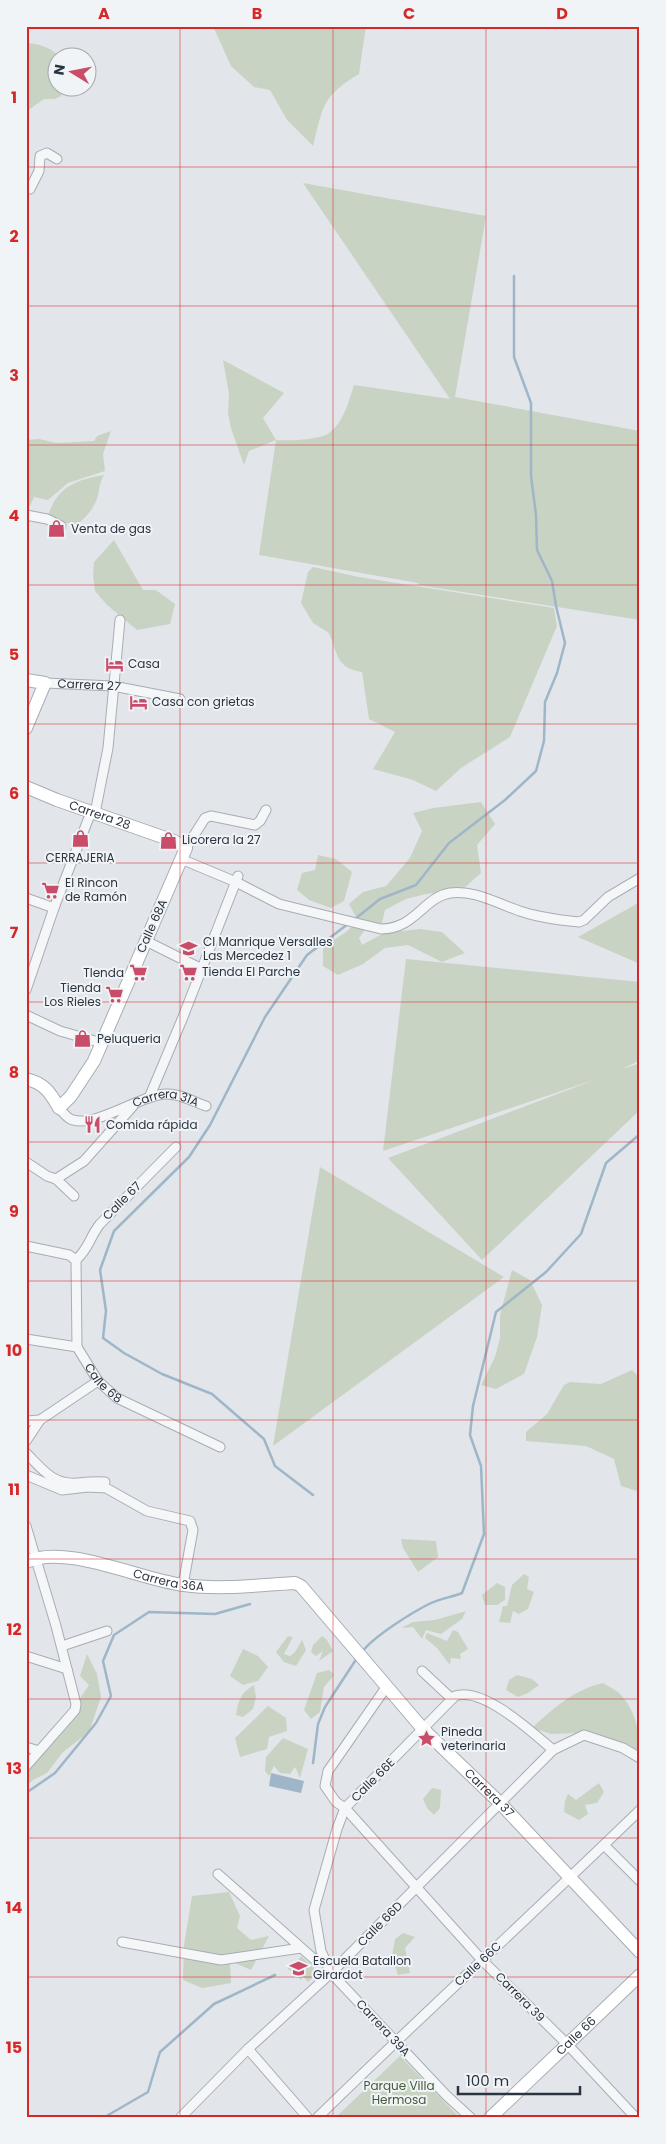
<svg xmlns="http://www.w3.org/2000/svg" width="666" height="2144" viewBox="0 0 666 2144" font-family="Poppins,sans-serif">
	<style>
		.green { fill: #c9d3c3 }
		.water { fill: #9eb6c8 }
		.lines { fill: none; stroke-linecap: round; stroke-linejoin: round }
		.stream { stroke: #9eb6c8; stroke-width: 2.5 }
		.street-casing { stroke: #a7adb4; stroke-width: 11 }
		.secondary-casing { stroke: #a7adb4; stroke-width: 14 }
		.street { stroke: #f4f6f8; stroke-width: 9 }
		.secondary { stroke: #fff; stroke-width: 12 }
		.grid { fill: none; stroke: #d62828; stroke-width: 1; stroke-opacity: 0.55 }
		.labels { text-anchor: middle; stroke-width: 4; stroke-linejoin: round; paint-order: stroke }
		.poi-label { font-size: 12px; fill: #2b3441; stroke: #f1f4f7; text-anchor: start }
		.street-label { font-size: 12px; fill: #2b3441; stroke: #f1f4f7 }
		.park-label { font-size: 12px; fill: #425c38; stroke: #f1f4f7 }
		.neatline { fill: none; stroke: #d62828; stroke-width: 2 }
		.grid-label { font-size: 16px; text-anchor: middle; font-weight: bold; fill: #d62828 }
	</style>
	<rect width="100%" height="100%" fill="#e2e6ea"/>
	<!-- green -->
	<path class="green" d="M213,26H366L359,74C322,96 323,106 313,146L287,120L270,90L254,87L231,66Z
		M26,43C37,43 53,48 59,57L58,58V88H65L60,97L54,99H44L26,112Z
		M303,183L486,216L455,397L640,431V620L418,585V583L259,555L276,440L249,451L244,465L231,428L228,413L229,394L223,360L284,393L263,418L276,440C288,441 320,440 329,433C344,422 349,400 354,385L450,399Z
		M111,431L103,454L105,471L68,483L48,500L34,497L30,506L26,505V440L39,439L57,443L94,441L97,436Z
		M104,475C101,480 100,484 99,490C97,505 89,514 78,524L63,523L48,516C57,487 75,480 104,475Z
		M114,540L143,590H156L175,604L170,624L137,630L107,605L95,591L93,575L94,562Z
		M313,567L359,577L554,608L557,626L510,737L461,768L436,791L413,780L373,769L395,732L369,719L362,672C336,668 338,654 329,633L313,623L301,603L308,572Z
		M481,802L495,824L477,845L481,873L463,889L426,894L406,899L385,910L382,923H370L359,938L362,945L384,933L420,929L442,932L465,953L442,962L408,945L385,948L363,964L338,975L323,966V947L346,932L358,921L349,904L363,892L386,886L410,858L422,831L413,813L433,808Z
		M318,855L336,859L352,872L344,901L331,908L309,900L297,890L302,873L315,870Z
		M640,902V964L578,937Z
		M406,959L640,982V1060L623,1069L640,1063V1110L482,1260L388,1158L597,1079L383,1151Z
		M320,1167L504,1277L273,1446Z
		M512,1270L530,1280L542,1305L537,1337L524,1374L496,1389L481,1385L495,1357L500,1338V1315Z
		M632,1370L640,1378V1492L621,1486L614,1459L586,1446L526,1441V1432L547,1414L564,1385L570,1382L601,1384Z
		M401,1539L436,1541L438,1557L418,1572L403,1548Z
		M524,1574L529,1577L527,1589L534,1592L528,1609L519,1614L513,1611L510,1623L499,1622L503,1606H507L512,1585Z
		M497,1583L505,1587V1600L497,1605H485L482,1595Z
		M466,1611L462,1619L441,1634L426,1630L422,1639L413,1627L401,1628L413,1622L435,1620Z
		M453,1630L458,1632L468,1649L460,1654L461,1659L451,1658L450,1665L437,1648L425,1638L427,1633L447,1641Z
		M288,1636L293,1637L284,1654L290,1656L295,1652L302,1640L306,1650L296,1666L284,1662L276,1652Z
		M322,1636L327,1640L333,1651L319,1661L323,1651L316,1656L311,1652L313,1645Z
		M243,1649L258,1656L268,1667L258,1681L243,1685L230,1676Z
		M87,1654L97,1674L101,1697L89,1732L63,1752L47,1773L33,1780L26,1786V1761L76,1704L89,1685L80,1676Z
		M329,1670L334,1675L324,1687L320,1712L311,1719L304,1710L317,1673Z
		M517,1675L532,1679L539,1685L528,1693L518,1697L506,1690L509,1680Z
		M603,1683C608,1686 616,1690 620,1694C639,1714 640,1739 640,1765L621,1753L602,1736L576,1733L551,1734L532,1728C554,1708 573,1690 603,1683Z
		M254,1685L256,1697L253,1709L243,1717L236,1715C238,1701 241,1692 254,1685Z
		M268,1706L286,1718L287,1731L269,1737L267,1749L240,1757L235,1738Z
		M283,1738L308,1749L300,1778L295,1767L290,1774L280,1773L274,1766L269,1776L265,1771L266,1757Z
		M599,1783L604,1792L597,1803L585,1805L588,1814L579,1820L564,1812L565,1801L568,1794L576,1800Z
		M432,1788L441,1790L440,1808L434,1815L427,1808L423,1799Z
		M229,1892L240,1916L237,1928L251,1940L269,1936L251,1970L230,1961L231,1983L202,1988L183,1980L184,1945L192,1896Z
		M403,1933L415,1937L405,1948L410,1973L398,1975L392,1956L395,1939Z
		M301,1956L318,1972L308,1982L303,1976L301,1980L287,1968L293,1964H296Z
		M400,2056L460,2118H335Z"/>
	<!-- water -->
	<path class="water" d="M271,1773L304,1781L301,1793L269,1786Z"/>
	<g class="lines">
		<!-- stream -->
		<path class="stream" d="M355,919L380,899L416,885L449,843L505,800L536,771L544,741L545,702L557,673L565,643L556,606L552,581L537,550L536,515L531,476V403L514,357V276
			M313,1495L275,1466L264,1439L212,1394L162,1374L124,1353L103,1338L106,1311L100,1270L114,1231L189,1157L210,1125L265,1017L307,955L348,924
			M362,1652C373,1637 411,1613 429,1604C439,1599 452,1597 462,1593L484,1534L481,1466L470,1435L473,1406L496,1312L546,1272L581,1234L606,1163L640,1134
			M313,1763L318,1724L325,1707L357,1658
			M26,1793L55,1773L96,1723L111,1696L103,1661L114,1635L149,1612L215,1614L250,1604
			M103,2118L148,2092L160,2052L214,2004L275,1975"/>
		<defs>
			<g id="street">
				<path d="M26,186L30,189L39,171L40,156L47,153L57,159"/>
				<path d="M26,515L47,519L61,526"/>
				<path id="s1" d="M45,683L113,686L180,699"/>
				<path d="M95,813L108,748L120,620"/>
				<path d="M186,848L205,818L211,816L255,825L260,821L266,810"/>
				<path d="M181,859L236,882L279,904L381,929C415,929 424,897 450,893C474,889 500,905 523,912C541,918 560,920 579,922L584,920L608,897L640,878"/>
				<path d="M26,898L54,908"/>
				<path d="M146,941L202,969"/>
				<path d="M26,990L54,908L91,812"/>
				<path d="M26,1015L60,1031L102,1043"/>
				<path d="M149,1098L183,1017L238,876"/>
				<path id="s2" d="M59,1108C63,1112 67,1119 73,1120C96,1127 139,1096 165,1094C179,1093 194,1102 206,1106"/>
				<path d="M26,1162L47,1176L56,1179L74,1196"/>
				<path d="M56,1179L84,1161L133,1106"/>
				<path d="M26,1246L69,1255L76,1260"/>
				<path id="s3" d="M76,1260L77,1347L98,1381L117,1398L220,1447"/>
				<path d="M76,1260C90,1247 89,1238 100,1224L176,1147"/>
				<path d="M26,1339L77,1347"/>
				<path d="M26,1421L40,1420"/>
				<path d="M26,1441L40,1420L98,1381"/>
				<path d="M26,1453C43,1470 53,1485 78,1483C88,1482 96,1481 105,1482"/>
				<path d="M26,1475L62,1490L88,1487L106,1488L147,1511L190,1521L193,1530L183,1585"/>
				<path d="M26,1526L56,1626L76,1704L75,1710L69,1717L26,1766"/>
				<path d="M62,1646L107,1631"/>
				<path d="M26,1656L67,1669"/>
				<path d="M422,1671L452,1699"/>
				<path d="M387,1686L328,1771L325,1786L336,1802L345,1808L482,1960L568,2045L636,2118"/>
				<path d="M26,1747L39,1751"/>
				<path d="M605,1846L640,1881"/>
				<path d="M218,1874L314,1959L324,1958"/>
				<path d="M122,1942L221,1960L301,1948"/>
				<path d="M248,2049L308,2118"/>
				<path d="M180,2118L248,2049L331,1973L553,1750L584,1735L623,1748L640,1758"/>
				<path d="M317,2118C423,2014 533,1914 640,1810"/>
				<path d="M471,2118L446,2095L331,1973L321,1951L314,1910L337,1829L345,1808L455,1696C483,1686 533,1733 553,1750"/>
			</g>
			<g id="secondary">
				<path d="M26,680L45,683L26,728"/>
				<path id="s4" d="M26,787L57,800L174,841L186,848L94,1061L71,1096L59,1108C50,1092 44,1083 26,1079"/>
				<path id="s5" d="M26,1562C66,1543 140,1580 184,1585C220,1590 259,1585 295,1583L301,1586L423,1729L500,1803L640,1952"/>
				<path id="s6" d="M490,2118L640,1975"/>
			</g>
		</defs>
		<!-- street casing -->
		<use href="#street" class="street-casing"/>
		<!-- secondary casing -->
		<use href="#secondary" class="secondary-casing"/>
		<!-- street -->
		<use href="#street" class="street"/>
		<!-- secondary -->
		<use href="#secondary" class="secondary"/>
	</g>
	<!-- grid -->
	<path class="grid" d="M180,26V2118M333,26V2118M486,26V2118M26,167H640M26,306H640M26,445H640M26,585H640M26,724H640M26,863H640M26,1002H640M26,1142H640M26,1281H640M26,1420H640M26,1559H640M26,1699H640M26,1838H640M26,1977H640"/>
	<!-- icons -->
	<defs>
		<symbol id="shop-bare" viewBox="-9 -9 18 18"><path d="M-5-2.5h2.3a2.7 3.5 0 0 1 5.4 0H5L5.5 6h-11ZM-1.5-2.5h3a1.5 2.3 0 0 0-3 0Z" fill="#c94c69" stroke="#f1f4f7" stroke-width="2.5" paint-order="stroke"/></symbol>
		<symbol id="hotel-bare" viewBox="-9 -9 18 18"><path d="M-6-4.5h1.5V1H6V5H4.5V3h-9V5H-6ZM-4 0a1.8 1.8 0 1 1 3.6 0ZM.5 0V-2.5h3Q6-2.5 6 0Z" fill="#c94c69" stroke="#f1f4f7" stroke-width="2.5" paint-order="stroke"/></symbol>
		<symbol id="supermarket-bare" viewBox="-9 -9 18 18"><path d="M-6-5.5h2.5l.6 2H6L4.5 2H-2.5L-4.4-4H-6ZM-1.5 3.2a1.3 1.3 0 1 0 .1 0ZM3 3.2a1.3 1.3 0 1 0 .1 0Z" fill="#c94c69" stroke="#f1f4f7" stroke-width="2.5" paint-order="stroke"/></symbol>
		<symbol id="school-bare" viewBox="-9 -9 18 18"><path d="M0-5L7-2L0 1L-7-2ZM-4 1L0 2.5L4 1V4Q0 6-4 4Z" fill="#c94c69" stroke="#f1f4f7" stroke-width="2.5" paint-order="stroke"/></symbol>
		<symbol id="restaurant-bare" viewBox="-9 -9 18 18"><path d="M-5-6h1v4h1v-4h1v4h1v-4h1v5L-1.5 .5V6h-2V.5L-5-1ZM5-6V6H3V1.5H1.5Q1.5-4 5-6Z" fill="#c94c69" stroke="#f1f4f7" stroke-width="2.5" paint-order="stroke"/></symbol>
		<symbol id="sight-bare" viewBox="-9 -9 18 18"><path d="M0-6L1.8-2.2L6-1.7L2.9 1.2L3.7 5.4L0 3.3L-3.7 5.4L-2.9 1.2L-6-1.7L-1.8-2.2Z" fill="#c94c69" stroke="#f1f4f7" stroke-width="2.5" paint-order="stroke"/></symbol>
	</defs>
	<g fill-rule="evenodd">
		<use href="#shop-bare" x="44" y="516" width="25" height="25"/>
		<use href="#hotel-bare" x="102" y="652" width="25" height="25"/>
		<use href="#hotel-bare" x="126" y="690" width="25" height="25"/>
		<use href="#shop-bare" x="68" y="826" width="25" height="25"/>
		<use href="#shop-bare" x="156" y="828" width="25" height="25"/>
		<use href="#supermarket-bare" x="38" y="878" width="25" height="25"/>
		<use href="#school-bare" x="176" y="936" width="25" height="25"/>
		<use href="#supermarket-bare" x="176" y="960" width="25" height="25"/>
		<use href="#supermarket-bare" x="126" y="960" width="25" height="25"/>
		<use href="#supermarket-bare" x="102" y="982" width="25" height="25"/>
		<use href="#shop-bare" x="70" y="1026" width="25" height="25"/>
		<use href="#restaurant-bare" x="80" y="1112" width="25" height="25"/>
		<use href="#sight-bare" x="414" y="1726" width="25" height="25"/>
		<use href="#school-bare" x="286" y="1956" width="25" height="25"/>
	</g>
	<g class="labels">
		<!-- poi labels -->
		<g class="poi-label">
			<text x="71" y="533">Venta de gas</text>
			<text x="128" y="668">Casa</text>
			<text x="152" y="706">Casa con grietas</text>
			<text x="182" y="844">Licorera la 27</text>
			<text x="80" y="862" text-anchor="middle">CERRAJERIA</text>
			<text x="65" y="887">El Rincon<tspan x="65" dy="14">de Ramón</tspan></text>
			<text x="203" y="946">CI Manrique Versalles<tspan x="203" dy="14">Las Mercedez 1</tspan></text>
			<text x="202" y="976">Tienda El Parche</text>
			<text x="124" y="977" text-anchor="end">TIenda</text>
			<text x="101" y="992" text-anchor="end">Tienda<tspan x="101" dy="14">Los Rieles</tspan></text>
			<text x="97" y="1043">Peluqueria</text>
			<text x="106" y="1129">Comida rápida</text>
			<text x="441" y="1736">Pineda<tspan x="441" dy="14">veterinaria</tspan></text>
			<text x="313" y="1965">Escuela Batallon<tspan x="313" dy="14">Girardot</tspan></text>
		</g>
		<!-- street labels -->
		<g class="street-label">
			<text dy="4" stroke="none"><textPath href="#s1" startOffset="44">Carrera 27</textPath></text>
			<text dy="4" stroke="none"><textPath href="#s4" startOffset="79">Carrera 28</textPath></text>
			<text transform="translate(152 926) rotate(-66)" y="4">Calle 68A</text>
			<text dy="4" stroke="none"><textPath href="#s2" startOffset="116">Carrera 31A</textPath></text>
			<text transform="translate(122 1201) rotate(-45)" y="4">Calle 67</text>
			<text dy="4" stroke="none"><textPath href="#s3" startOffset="132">Calle 68</textPath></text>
			<text dy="4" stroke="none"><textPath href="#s5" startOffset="146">Carrera 36A</textPath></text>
			<text transform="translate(373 1780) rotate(-45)" y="4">Calle 66E</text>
			<text dy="4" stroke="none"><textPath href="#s5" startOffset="560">Carrera 37</textPath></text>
			<text transform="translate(380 1924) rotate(-45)" y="4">Calle 66D</text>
			<text transform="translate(478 1964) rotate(-43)" y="4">Calle 66C</text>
			<text transform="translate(520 1997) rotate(45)" y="4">Carrera 39</text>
			<text transform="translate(383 2028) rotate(47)" y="4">Carrera 39A</text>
			<text dy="4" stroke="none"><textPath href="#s6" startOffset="119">Calle 66</textPath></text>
		</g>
		<!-- park labels -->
		<g class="park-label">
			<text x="399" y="2090">Parque Villa<tspan x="399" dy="14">Hermosa</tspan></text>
		</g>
	</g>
	<!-- border -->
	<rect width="666" height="2144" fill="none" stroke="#f1f4f7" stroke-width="55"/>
	<!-- north arrow -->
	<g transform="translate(72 72) rotate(280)"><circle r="24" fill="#f1f4f7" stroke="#a2a7ae"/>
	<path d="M0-4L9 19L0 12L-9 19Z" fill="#c94c69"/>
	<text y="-8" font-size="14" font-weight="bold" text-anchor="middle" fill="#2b3441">N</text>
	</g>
	<!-- scale -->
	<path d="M458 2086v8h122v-8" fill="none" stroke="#2b3441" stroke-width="2.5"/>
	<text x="466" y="2086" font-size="15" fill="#2b3441" stroke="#f1f4f7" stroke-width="4" paint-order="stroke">100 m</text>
	<rect x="28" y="28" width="610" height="2088" class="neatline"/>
	<g class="grid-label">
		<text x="104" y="19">A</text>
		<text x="257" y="19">B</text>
		<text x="409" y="19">C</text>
		<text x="562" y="19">D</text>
		<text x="14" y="103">1</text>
		<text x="14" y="242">2</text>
		<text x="14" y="381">3</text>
		<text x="14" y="521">4</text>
		<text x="14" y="660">5</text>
		<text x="14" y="799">6</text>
		<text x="14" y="938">7</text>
		<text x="14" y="1078">8</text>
		<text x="14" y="1217">9</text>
		<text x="14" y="1356">10</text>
		<text x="14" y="1495">11</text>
		<text x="14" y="1635">12</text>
		<text x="14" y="1774">13</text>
		<text x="14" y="1913">14</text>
		<text x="14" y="2053">15</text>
	</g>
</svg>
